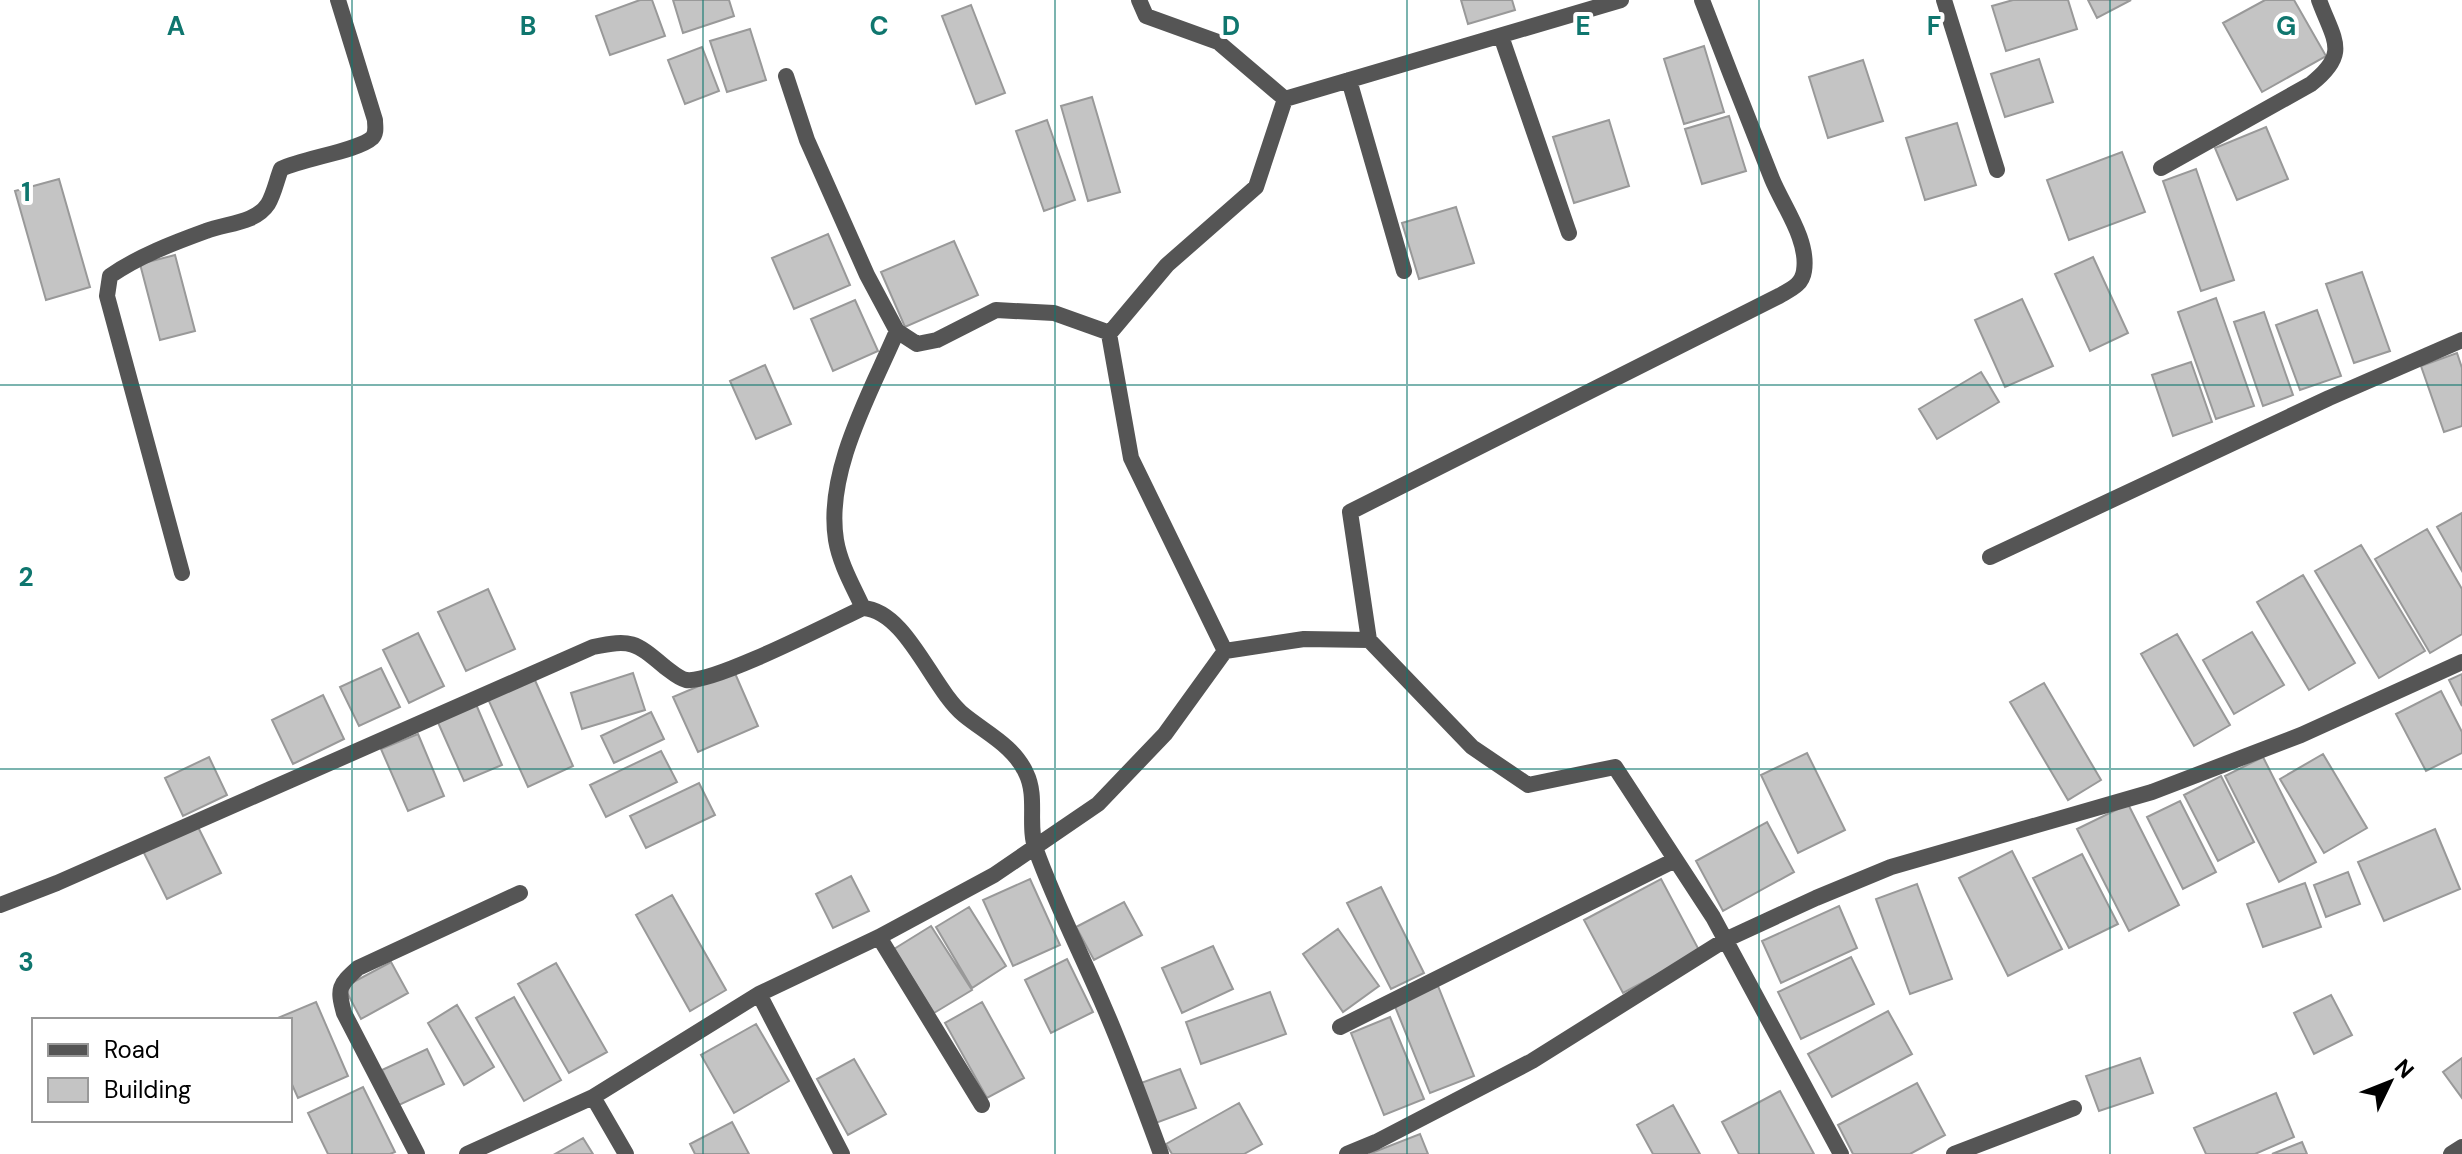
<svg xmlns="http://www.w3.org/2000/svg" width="2462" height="1154" viewBox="0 0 2462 1154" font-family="'DM Sans',sans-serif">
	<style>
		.building { fill: #c4c4c4; stroke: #999; stroke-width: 2 }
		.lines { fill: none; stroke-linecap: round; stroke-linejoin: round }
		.street { stroke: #555; stroke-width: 16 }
		.grid { fill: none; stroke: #0f766e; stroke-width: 2; stroke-opacity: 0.55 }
		.grid-label { font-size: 26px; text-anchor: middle; font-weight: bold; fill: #0f766e; stroke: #fff; stroke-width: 8; stroke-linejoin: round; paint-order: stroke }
	</style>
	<rect width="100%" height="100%" fill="#fff"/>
	<!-- building -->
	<path class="building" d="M640,0H652L665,36L610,55L596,16Z
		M673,0H729L734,16L683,33Z
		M1461,0H1512L1515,10L1468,24Z
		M2013,0H2068L2077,29L2006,51L1992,6Z
		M2088,0H2131L2097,18Z
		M2265,0H2294L2326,56L2262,92L2223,23Z
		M971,5L1005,93L976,104L942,16Z
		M750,29L766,80L727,92L710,41Z
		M1704,46L1724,112L1684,124L1664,59Z
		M702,47L719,91L685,104L668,60Z
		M2039,59L2053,102L2005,117L1991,74Z
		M1863,60L1883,121L1828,138L1809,77Z
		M1092,97L1120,192L1088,201L1061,106Z
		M1729,116L1746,171L1702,184L1685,129Z
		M1047,120L1075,200L1044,211L1016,131Z
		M1609,120L1629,186L1574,203L1553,137Z
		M1957,123L1976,185L1925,200L1906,138Z
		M2266,127L2288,179L2237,200L2215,148Z
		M2122,152L2145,212L2069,240L2047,180Z
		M2196,169L2234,280L2201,291L2163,181Z
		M59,179L90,287L46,300L15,191Z
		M1456,207L1474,263L1419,279L1402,223Z
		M828,234L850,285L794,309L772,258Z
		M954,241L978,295L905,327L881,272Z
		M175,255L195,331L160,340L140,264Z
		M2093,257L2128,333L2090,351L2055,274Z
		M2362,272L2390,351L2354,363L2326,284Z
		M2216,298L2254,406L2216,419L2178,312Z
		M2022,299L2053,366L2005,387L1975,320Z
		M855,300L878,351L833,371L811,319Z
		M2317,310L2341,376L2300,390L2276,325Z
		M2264,312L2293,395L2263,406L2234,322Z
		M2457,353L2462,368V426L2444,432L2421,366Z
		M2191,362L2212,422L2173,436L2152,375Z
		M765,365L791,424L756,439L730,381Z
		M1981,372L1999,402L1937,439L1919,409Z
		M2462,513V571L2437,527Z
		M2427,529L2462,589V634L2430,653L2375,559Z
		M2361,545L2425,651L2379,678L2315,571Z
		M2303,575L2355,663L2309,690L2257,602Z
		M488,589L515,649L466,671L438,612Z
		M2252,632L2284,685L2234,714L2203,660Z
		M418,633L444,686L409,703L383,650Z
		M2177,634L2230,725L2194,746L2141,654Z
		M381,668L400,707L359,726L340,687Z
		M734,671L758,726L698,752L673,697Z
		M633,673L645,710L582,729L571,693Z
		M2462,674V706L2449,680Z
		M534,678L573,766L528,787L488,699Z
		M2044,683L2101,780L2068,800L2010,702Z
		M2441,691L2462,732V753L2426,771L2396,714Z
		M323,695L344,739L293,764L272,720Z
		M475,702L502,765L464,781L436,718Z
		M651,712L664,739L614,763L601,736Z
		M418,734L444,796L408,811L381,749Z
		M661,751L677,782L606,817L590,785Z
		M1807,753L1845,830L1798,853L1761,775Z
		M2323,754L2367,828L2324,853L2280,779Z
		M209,757L227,795L183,816L165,778Z
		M2263,757L2316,862L2279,882L2225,776Z
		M2221,776L2254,842L2218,861L2184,795Z
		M699,783L715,815L646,848L630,816Z
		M2180,801L2216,872L2183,889L2147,817Z
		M2128,804L2179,905L2129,931L2077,829Z
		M1767,822L1794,872L1723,911L1696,861Z
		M197,825L221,873L167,899L143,851Z
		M2435,829L2460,889L2384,921L2358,862Z
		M2012,851L2062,949L2008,976L1959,878Z
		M2082,854L2118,924L2069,948L2033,878Z
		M2348,872L2360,904L2326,917L2314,885Z
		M851,876L869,911L833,928L816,894Z
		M1030,879L1060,945L1013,966L983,900Z
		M1661,879L1700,952L1623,993L1584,920Z
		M2305,883L2321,927L2263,947L2247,904Z
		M1917,884L1952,979L1910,994L1876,899Z
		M1381,887L1424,973L1391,989L1347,903Z
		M672,895L726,990L690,1011L636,915Z
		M1124,902L1142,935L1094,960L1076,927Z
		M1839,906L1857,948L1781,983L1762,941Z
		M969,907L1006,966L972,988L936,927Z
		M931,926L972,990L934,1013L894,949Z
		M1338,929L1379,986L1343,1012L1303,954Z
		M1213,946L1233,989L1182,1013L1162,968Z
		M1851,957L1874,1004L1801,1039L1778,992Z
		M1067,959L1093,1012L1051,1033L1025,980Z
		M391,962L408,993L361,1019L344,987Z
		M556,963L607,1052L569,1073L518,984Z
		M1438,986L1474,1076L1430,1093L1394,1004Z
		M1270,992L1286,1034L1201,1064L1186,1022Z
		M2331,995L2352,1035L2314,1054L2294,1013Z
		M514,997L561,1080L524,1101L476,1018Z
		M316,1002L348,1076L298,1098L290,1080V1020H273Z
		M982,1002L1024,1078L987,1098L945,1023Z
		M457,1005L494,1067L464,1085L428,1023Z
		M1888,1011L1912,1054L1832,1097L1808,1054Z
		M1390,1017L1424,1099L1384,1115L1351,1033Z
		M756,1024L789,1081L734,1113L701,1055Z
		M427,1049L444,1084L399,1105L382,1070Z
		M2140,1058L2153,1093L2099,1111L2086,1076Z
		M2462,1058V1098L2443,1072Z
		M854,1059L886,1114L848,1135L817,1079Z
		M1180,1069L1196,1108L1153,1124L1138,1084Z
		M1917,1083L1945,1135L1910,1154H1853L1838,1125Z
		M363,1087L395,1152L390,1154H328L308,1113Z
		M1780,1091L1814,1154H1739L1722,1122Z
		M2276,1093L2294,1137L2255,1154H2206L2194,1128Z
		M1239,1103L1262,1144L1244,1154H1172L1166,1144Z
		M1673,1105L1700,1154H1653L1637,1125Z
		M732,1122L749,1154H695L690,1144Z
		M1420,1134L1428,1154H1369Z
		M583,1138L593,1154H555Z
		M2302,1142L2307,1154H2272Z"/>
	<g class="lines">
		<!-- street -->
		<path class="street" d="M1139,0L1146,16L1218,42L1285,99L1256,187L1167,265L1109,334L1131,458L1225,651L1304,639L1369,640L1472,747L1528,785L1615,767L1713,917L1841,1154
			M1944,0L1997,170
			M1501,36L1569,233
			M786,76L807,140L867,275L897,331L917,344L937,340L996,310L1054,313L1110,333
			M1349,80L1404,271
			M1285,99L1621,0
			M2161,168L2311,84C2350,53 2334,41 2319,0
			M1990,557L2329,398L2462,340
			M182,573L107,296L110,276C139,256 173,243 206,231C226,223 255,224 268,204C274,194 277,179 281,169C303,158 358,151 372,138C377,133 375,126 375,120L338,0
			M863,608C853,586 840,564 836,540C825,471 871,392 897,331
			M1369,640L1350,512L1779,296C1791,289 1802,285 1804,271C1809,240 1783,206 1772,179C1748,119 1725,60 1702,0
			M0,905L57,883L593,647C632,639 635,642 665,667C672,672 678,678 686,680C713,684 831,623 863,608C907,611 932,689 964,715C986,733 1014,746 1026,773C1038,797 1027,826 1036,850C1055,903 1082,955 1104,1007C1125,1055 1143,1105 1161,1154
			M879,937L982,1105
			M759,994L842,1154
			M1340,1027L1675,860
			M593,1097L626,1154
			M417,1154L344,1013C337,988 339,985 358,968L520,893
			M467,1154L593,1097L759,994L879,937L994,875L1098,804L1165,734L1225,651
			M1347,1154L1376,1142L1532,1061L1725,940L1816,898L1891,867L2152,792L2301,735L2462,662
			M1954,1154L2074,1108
			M2451,1154L2462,1147"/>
	</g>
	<!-- grid -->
	<path class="grid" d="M352,0V1154M703,0V1154M1055,0V1154M1407,0V1154M1759,0V1154M2110,0V1154M0,385H2462M0,769H2462"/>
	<g class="grid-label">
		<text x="176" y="35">A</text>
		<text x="528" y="35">B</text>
		<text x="879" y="35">C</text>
		<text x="1231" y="35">D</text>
		<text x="1583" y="35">E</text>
		<text x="1934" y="35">F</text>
		<text x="2286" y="35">G</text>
		<text x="26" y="201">1</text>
		<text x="26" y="586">2</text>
		<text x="26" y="971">3</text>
	</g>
	<!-- legend -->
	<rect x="32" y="1018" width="260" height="104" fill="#ffffff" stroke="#999999" stroke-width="2"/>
	<rect x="48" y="1044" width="40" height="12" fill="#555555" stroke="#999999" stroke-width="2"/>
	<text x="104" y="1058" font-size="24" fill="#000000">Road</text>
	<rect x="48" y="1078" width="40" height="24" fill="#c4c4c4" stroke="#999999" stroke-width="2"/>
	<text x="104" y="1098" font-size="24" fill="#000000">Building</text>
	<!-- north arrow -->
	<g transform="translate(2390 1082) rotate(47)" stroke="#ffffff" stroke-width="6" paint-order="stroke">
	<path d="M0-6L14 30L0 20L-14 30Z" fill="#000000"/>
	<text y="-12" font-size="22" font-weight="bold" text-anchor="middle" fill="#000000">N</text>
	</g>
</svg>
